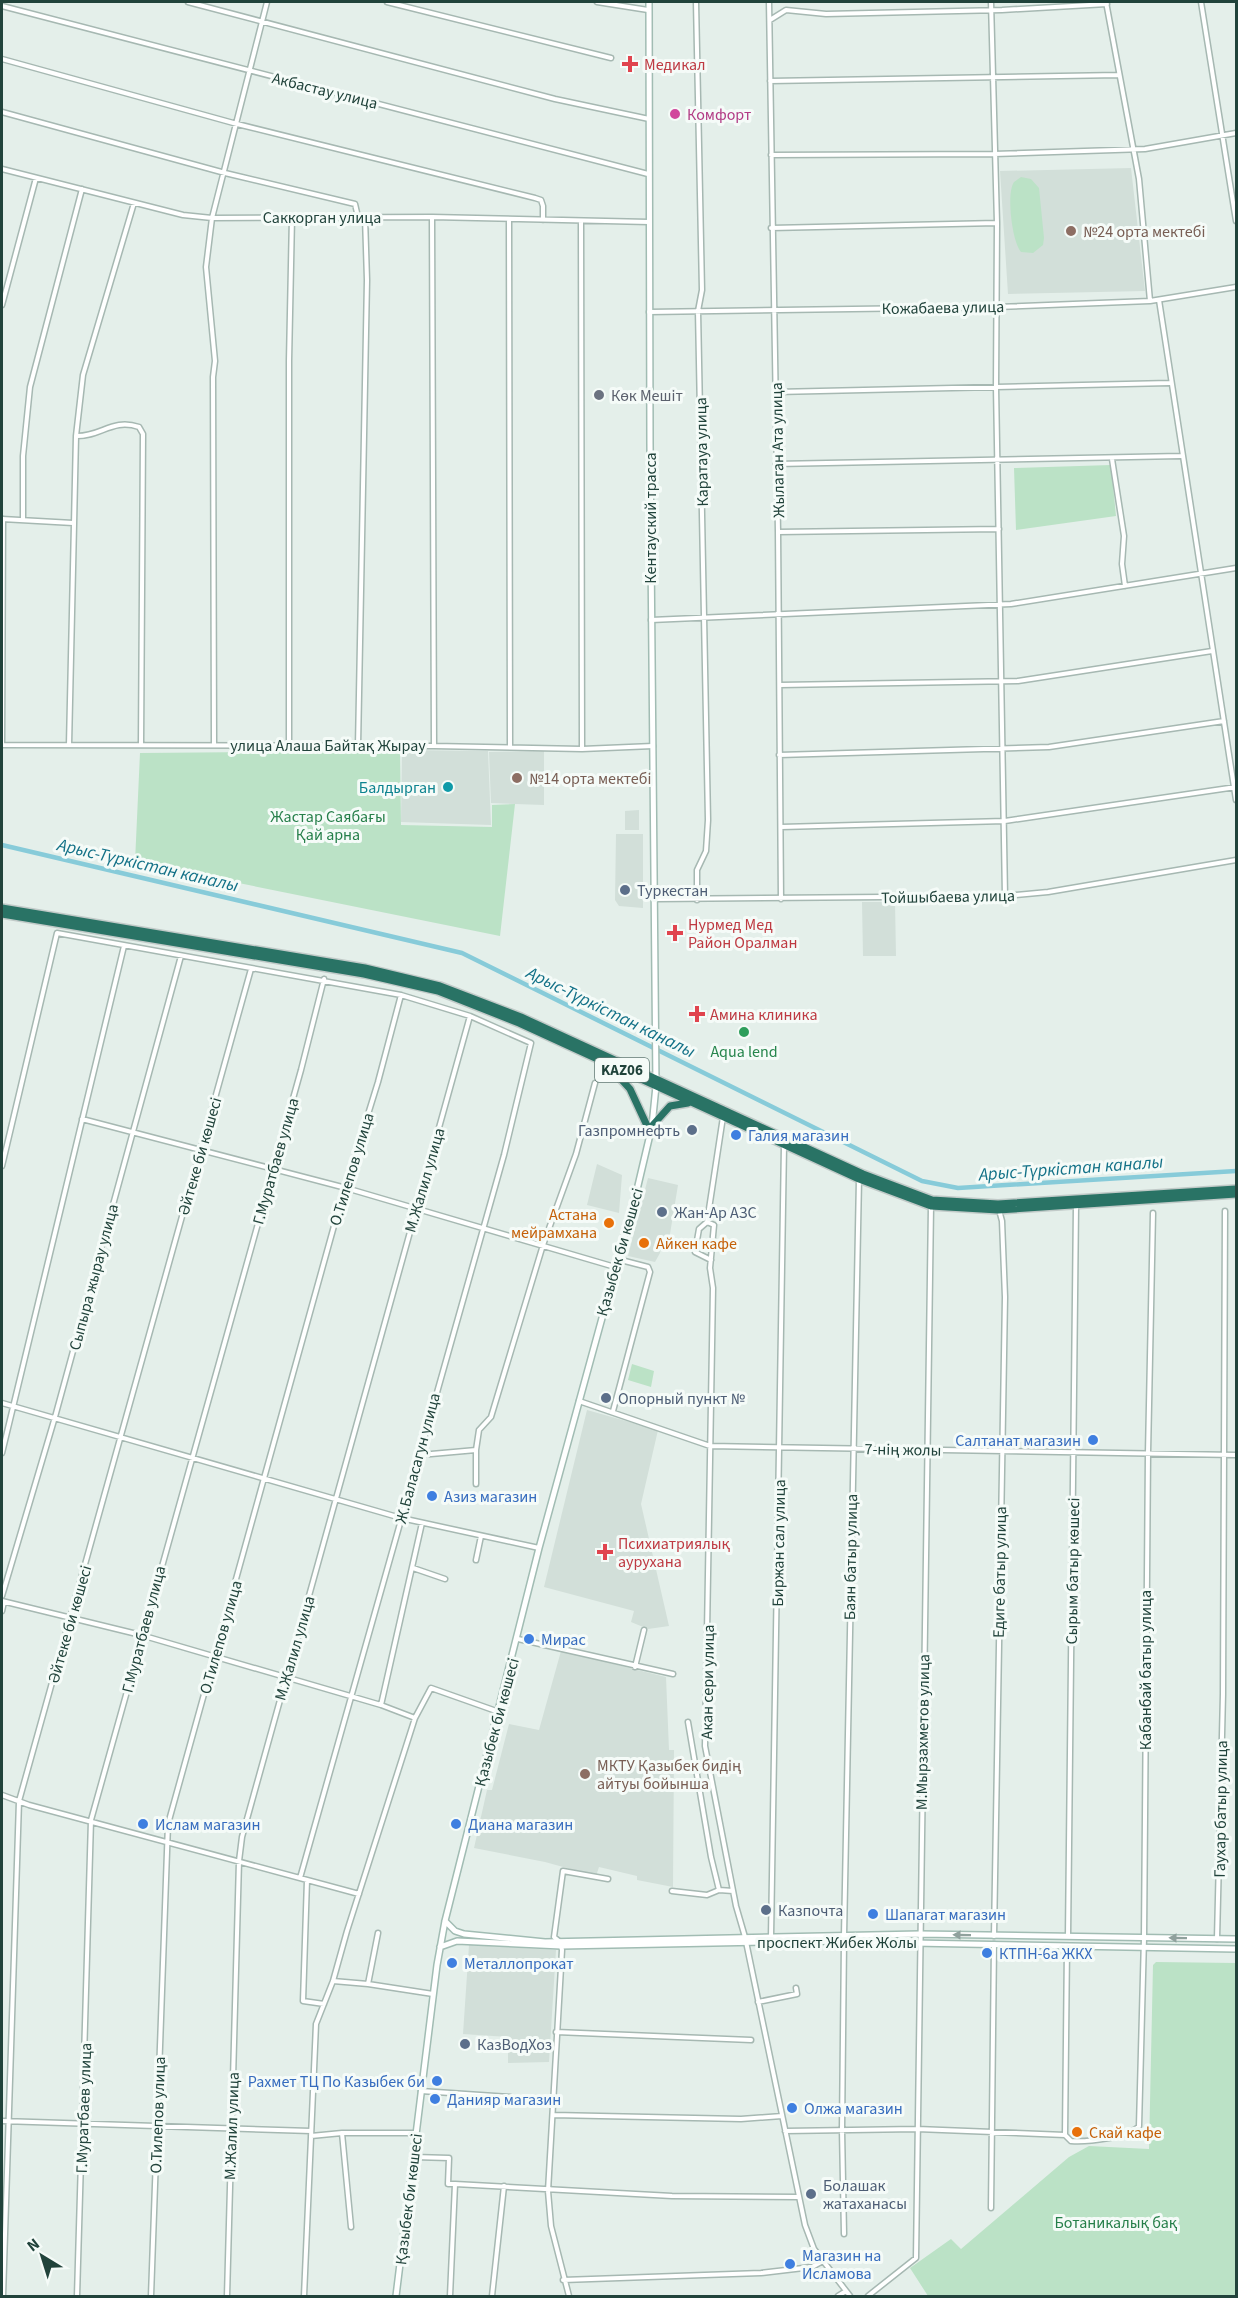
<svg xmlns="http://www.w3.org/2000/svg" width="1238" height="2298" viewBox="0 0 1238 2298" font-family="'Source Sans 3',sans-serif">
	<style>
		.built { fill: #d2dfd9 }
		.green { fill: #bbe2c6 }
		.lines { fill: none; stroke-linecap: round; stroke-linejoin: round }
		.canal { stroke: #87cbd9; stroke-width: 4.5 }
		.street-casing { stroke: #a6b8b2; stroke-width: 7 }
		.secondary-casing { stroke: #a1bcb3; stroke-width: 8 }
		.highway-casing { stroke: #c1cac8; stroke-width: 10 }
		.street { stroke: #fff; stroke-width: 4 }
		.secondary { stroke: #fff; stroke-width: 5 }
		.highway { stroke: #297365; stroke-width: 7 }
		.oneway { fill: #90a19d }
		.health-dot { fill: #e0444e; stroke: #f5fbf8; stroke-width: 2 }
		.hotel-dot { fill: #d1479c; stroke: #f5fbf8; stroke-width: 2 }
		.education-dot { fill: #8d6e63; stroke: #f5fbf8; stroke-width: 2 }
		.worship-dot { fill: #6b7280; stroke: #f5fbf8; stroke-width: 2 }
		.culture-dot { fill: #0f9aa8; stroke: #f5fbf8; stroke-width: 2 }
		.service-dot { fill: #5c6f8a; stroke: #f5fbf8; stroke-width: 2 }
		.leisure-dot { fill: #2e9e5b; stroke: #f5fbf8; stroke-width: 2 }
		.shop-dot { fill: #3f7fe0; stroke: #f5fbf8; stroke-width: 2 }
		.food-dot { fill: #e8710a; stroke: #f5fbf8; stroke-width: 2 }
		.labels { text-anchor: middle; stroke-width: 6; stroke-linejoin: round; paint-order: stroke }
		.shield { fill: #f5fbf8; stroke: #617a74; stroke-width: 1.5 }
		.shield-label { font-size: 15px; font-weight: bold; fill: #21433b }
		.health-label { font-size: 16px; fill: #be3a42; stroke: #f5fbf8; text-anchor: start }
		.street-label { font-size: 16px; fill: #21433b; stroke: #f5fbf8 }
		.hotel-label { font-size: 16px; fill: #b23c85; stroke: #f5fbf8; text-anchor: start }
		.education-label { font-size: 16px; fill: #785e54; stroke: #f5fbf8; text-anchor: start }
		.worship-label { font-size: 16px; fill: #5b616d; stroke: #f5fbf8; text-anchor: start }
		.culture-label { font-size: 16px; fill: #0d838f; stroke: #f5fbf8; text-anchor: end }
		.park-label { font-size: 16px; fill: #267f4a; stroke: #f5fbf8 }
		.service-label { font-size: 16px; fill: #4e5e75; stroke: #f5fbf8; text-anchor: start }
		.leisure-label { font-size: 16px; fill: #27864d; stroke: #f5fbf8 }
		.shop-label { font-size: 16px; fill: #366cbe; stroke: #f5fbf8; text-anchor: start }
		.food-label { font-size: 16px; fill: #c56008; stroke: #f5fbf8; text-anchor: start }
		.water-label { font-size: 18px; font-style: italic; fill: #137187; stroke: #f5fbf8 }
	</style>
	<rect width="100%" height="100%" fill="#e4efea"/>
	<!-- built -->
	<path class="built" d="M1131,168L1145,291L1008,294L1000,171Z
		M402,750L488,751L491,825L401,822Z
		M544,751V805L491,803L489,752Z
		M639,810V830H625V811Z
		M616,834H643V908L619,906L615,900Z
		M862,902H895L896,956H863Z
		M597,1164L622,1175L619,1213L587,1205Z
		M648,1178L678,1185L669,1240H662L660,1253L655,1262L628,1256Z
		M587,1410L658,1430L641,1504L669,1626L648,1629L631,1622L634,1611L544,1587Z
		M561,1651L666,1677L669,1750H674L673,1887L637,1880V1876L599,1867L596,1876L545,1862L474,1848L487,1790H492L509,1724L539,1730Z
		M469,1945L556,1950L549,2062L508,2063V2037L463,2034Z"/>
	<!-- green -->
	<path class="green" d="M1021,177L1031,179L1039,188L1044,238L1043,245L1033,253L1021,252C1012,242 1006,193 1014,182Z
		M1111,465L1116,516L1016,530L1014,468Z
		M400,751L401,825L492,827V805L515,804L500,936L135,862L140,753Z
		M632,1364L654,1371L651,1387L628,1380Z
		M1156,1962L1236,1963V2296H928L910,2268L951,2239L961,2249L1069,2157L1089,2146L1149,2149L1153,1965Z"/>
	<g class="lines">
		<!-- canal -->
		<path class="canal" d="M2,845L462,953L922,1181L958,1188L1236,1171"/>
		<defs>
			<path id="street" d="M188,2L555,99L649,119
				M387,2L611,58
				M597,2L648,10
				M696,2L702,290L698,311L708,820L706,851L697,870V900
				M769,2L778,532L781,899
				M991,2L997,223L996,387L1005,896
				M1106,2L1139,179L1150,301
				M1201,2L1236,221
				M2,6L648,174
				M770,20L786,10L826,14L1002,10L1107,4
				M2,59L237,124L535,198L541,200L543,206V220
				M770,81L1119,75
				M2,112L225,173L355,204L358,217
				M771,155L994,154L1145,149L1236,133
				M2,169L183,215L212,218L432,217L649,222
				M432,217L434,746
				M509,220L510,746
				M581,222L582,749
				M771,228L997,223
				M1159,300L1236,800
				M2,305L36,178
				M649,312L996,307L1150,301L1236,287
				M776,392L1170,383
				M76,436C101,437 112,418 139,427L143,434L141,745
				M1112,459L1124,536L1122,564L1125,586
				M776,464L1181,456
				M2,519L73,523
				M23,520V456L30,387L82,189
				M778,532L999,529
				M651,620L1011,604L1236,568
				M780,685L1018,681L1212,651
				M2,745L434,746L582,749L653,746
				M2,745L3,519
				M69,745L76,436L83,375L134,203
				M214,745L213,377L215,361L206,267L212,218L267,2
				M289,745V361L292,217
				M358,746L367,280L365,217
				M779,755L1049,747L1224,721
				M781,827L1005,821L1236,787
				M656,899L1005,896L1048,892L1236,860
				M723,1117L707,1222L714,1225L710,1268L713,1288L705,1746L736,1906L745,1937L805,2225L814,2249L850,2296
				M82,1119L346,1188L615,1267
				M2,1166L57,933L401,995L470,1016L531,1043L504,1155L300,1878
				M707,1222L699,1229L695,1252L711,1260
				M579,1401L710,1446L1236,1455
				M2,1403L401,1518L539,1548
				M613,1411L650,1272L648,1267L617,1259
				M2,1453L124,946
				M420,1455L476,1450L479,1430L491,1417L543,1245L576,1154L595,1083
				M476,1484V1450
				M476,1560L481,1536
				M413,1568L445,1579
				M2,1596L55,1417L181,956
				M2,1601L141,1635L381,1705
				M2,1611L4,1602
				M518,1639L673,1674
				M635,1667L644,1630
				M415,1718L381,1705L422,1523
				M688,1722L711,1857L719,1890L733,1891
				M2,1795L29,1805L359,1894
				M307,1880L303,2001L324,2004
				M672,1891L707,1895L719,1890
				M378,1933L368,1984L433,1994
				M844,1936L859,1179
				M994,1936L1005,1297L1002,1221L999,1210
				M1068,1936L1076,1206
				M771,1937L784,1145
				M1217,1939L1223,1694L1225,1211
				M333,1981L368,1984
				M758,2002L797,1994L796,1988
				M556,2032L751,2040
				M421,2091L510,2097
				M553,2115L741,2119L782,2116
				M2,2121L311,2131
				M785,2131L917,2129L1065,2135L1071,2141C1087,2142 1129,2138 1139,2126L1144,1938L1148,1453L1153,1213
				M342,2133H416
				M1065,2135L1067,1946
				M311,2136L342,2133L351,2227
				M414,2157L449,2158L448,2184H455L450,2296
				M455,2184L672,2196L799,2197
				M991,2208L994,1944
				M844,2234L842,2130L844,1941
				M563,2280L761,2273L812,2267L823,2261
				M3,2296L19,1801L251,969
				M77,2296L91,1820L301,1070L324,979
				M151,2296L168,1824L339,1208L378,1082L401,995
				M227,2296L239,1861L242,1837L470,1016
				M304,2296L316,2024L333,1981L347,1931L415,1718L431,1688L499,1712
				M492,2296L504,2186
				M569,2296L551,2226L548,2191L562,1950L560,1942L554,1937L563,1871L608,1879
				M838,2296L846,2291
				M868,2296L916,2258L931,1206"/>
			<path id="secondary" d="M445,1921L455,1931L464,1934L545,1942L920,1934L1236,1939
				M440,1947L457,1941L561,1946L809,1941L1236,1949
				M396,2296L437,1965L445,1921L539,1548L636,1194L652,1126L656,1086L650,444L649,2"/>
			<path id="highway" d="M2,908L365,968L440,986L521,1017L863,1174L932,1200L998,1204L1236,1189
				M2,914L364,974L438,991L519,1023L859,1179L931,1206L998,1210L1236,1194
				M608,1065L630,1089L649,1130
				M652,1126L670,1106L688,1103"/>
		</defs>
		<!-- street casing -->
		<use href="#street" class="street-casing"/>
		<!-- secondary casing -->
		<use href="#secondary" class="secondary-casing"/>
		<!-- highway casing -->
		<use href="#highway" class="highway-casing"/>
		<!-- street -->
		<use href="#street" class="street"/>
		<!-- secondary -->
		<use href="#secondary" class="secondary"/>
		<!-- highway -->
		<use href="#highway" class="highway"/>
	</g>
	<!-- one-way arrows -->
	<defs><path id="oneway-solid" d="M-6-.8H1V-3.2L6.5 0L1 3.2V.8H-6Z" transform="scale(1.5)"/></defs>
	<g class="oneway">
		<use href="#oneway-solid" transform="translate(962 1935) rotate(-179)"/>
		<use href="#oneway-solid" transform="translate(1178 1938) rotate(-179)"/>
	</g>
	<!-- markers -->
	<g class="health-dot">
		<path d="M627 55h6v6h6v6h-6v6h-6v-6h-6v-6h6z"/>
		<path d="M672 924h6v6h6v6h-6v6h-6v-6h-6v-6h6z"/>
		<path d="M694 1005h6v6h6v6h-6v6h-6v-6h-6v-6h6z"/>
		<path d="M602 1543h6v6h6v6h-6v6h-6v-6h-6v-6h6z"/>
	</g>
	<circle class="hotel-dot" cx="675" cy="114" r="6"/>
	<g class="education-dot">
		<circle cx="1071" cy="231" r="6"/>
		<circle cx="517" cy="778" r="6"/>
		<circle cx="585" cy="1774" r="6"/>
	</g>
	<circle class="worship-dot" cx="599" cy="395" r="6"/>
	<circle class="culture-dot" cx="448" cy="787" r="6"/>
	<g class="service-dot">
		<circle cx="625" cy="890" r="6"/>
		<circle cx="692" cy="1130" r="6"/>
		<circle cx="662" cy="1212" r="6"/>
		<circle cx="606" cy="1398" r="6"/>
		<circle cx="766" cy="1910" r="6"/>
		<circle cx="465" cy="2044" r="6"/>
		<circle cx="811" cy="2194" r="6"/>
	</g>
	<circle class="leisure-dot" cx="744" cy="1032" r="6"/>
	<g class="shop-dot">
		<circle cx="736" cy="1135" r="6"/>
		<circle cx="1093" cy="1440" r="6"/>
		<circle cx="432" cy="1496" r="6"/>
		<circle cx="529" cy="1639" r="6"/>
		<circle cx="143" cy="1824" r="6"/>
		<circle cx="456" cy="1824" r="6"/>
		<circle cx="873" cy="1914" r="6"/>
		<circle cx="987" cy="1953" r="6"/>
		<circle cx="452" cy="1963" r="6"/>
		<circle cx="437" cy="2081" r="6"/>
		<circle cx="435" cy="2099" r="6"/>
		<circle cx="792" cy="2108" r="6"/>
		<circle cx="790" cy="2264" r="6"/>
	</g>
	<g class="food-dot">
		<circle cx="609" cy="1223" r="6"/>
		<circle cx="644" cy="1243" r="6"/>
		<circle cx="1077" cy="2132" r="6"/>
	</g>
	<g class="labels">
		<!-- shield labels -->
		<rect class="shield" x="595" y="1058" width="54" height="24" rx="4.5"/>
		<g class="shield-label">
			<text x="622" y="1075">KАZ06</text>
		</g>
		<!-- health labels -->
		<g class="health-label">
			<text x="644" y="70">Медикал</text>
			<text x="688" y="930">Нурмед Мед<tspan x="688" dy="18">Район Оралман</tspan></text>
			<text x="710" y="1020">Амина клиника</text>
			<text x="618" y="1549">Психиатриялық<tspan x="618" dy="18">аурухана</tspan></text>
		</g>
		<!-- street labels -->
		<g class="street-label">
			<text transform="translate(325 90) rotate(14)" y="6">Акбастау улица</text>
			<text x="322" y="223">Саккорган улица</text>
			<text transform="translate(943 307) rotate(-1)" y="6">Кожабаева улица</text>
			<text transform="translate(777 450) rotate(-91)" y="6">Жылаган Ата улица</text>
			<text transform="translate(701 452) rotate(-91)" y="6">Каратауа улица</text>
			<text transform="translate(650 518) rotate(-90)" y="6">Кентауский трасса</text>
			<text x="328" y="751">улица Алаша Байтақ Жырау</text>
			<text transform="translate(948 896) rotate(-1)" y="6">Тойшыбаева улица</text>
			<text transform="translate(199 1156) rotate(-74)" y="6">Әйтеке би көшесі</text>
			<text transform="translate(275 1161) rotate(-74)" y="6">Г.Муратбаев улица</text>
			<text transform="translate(351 1169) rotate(-73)" y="6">О.Тилепов улица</text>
			<text transform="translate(424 1180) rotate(-74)" y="6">М.Жалил улица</text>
			<text transform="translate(619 1252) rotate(-74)" y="6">Қазыбек би көшесі</text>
			<text transform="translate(93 1277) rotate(-75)" y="6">Сыпыра жырау улица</text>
			<text transform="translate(903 1449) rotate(1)" y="6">7-нің жолы</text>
			<text transform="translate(417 1458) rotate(-75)" y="6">Ж.Баласагун улица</text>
			<text transform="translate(778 1543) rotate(-89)" y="6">Биржан сал улица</text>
			<text transform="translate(850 1557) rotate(-89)" y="6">Баян батыр улица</text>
			<text transform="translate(1072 1571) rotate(-89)" y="6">Сырым батыр көшесі</text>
			<text transform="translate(999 1572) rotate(-89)" y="6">Едиге батыр улица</text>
			<text transform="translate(69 1624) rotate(-74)" y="6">Әйтеке би көшесі</text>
			<text transform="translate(143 1629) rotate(-75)" y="6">Г.Муратбаев улица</text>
			<text transform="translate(220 1637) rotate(-74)" y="6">О.Тилепов улица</text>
			<text transform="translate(294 1648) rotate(-74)" y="6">М.Жалил улица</text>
			<text transform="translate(1145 1670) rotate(-90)" y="6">Кабанбай батыр улица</text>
			<text transform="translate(707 1682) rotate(-89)" y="6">Акан сери улица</text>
			<text transform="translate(496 1722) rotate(-75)" y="6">Қазыбек би көшесі</text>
			<text transform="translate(922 1732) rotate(-89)" y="6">М.Мырзахметов улица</text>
			<text transform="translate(1220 1809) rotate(-89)" y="6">Гаухар батыр улица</text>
			<text x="837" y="1948">проспект Жибек Жолы</text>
			<text transform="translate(83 2108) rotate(-88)" y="6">Г.Муратбаев улица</text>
			<text transform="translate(157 2115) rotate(-88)" y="6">О.Тилепов улица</text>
			<text transform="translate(231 2126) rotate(-88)" y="6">М.Жалил улица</text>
			<text transform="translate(408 2199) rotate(-83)" y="6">Қазыбек би көшесі</text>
		</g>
		<!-- hotel labels -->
		<g class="hotel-label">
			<text x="687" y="120">Комфорт</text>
		</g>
		<!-- education labels -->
		<g class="education-label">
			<text x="1083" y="237">№24 орта мектебі</text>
			<text x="529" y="784">№14 орта мектебі</text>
			<text x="597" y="1771">МКТУ Қазыбек бидің<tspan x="597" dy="18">айтуы бойынша</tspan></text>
		</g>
		<!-- worship labels -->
		<g class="worship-label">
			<text x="611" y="401">Көк Мешіт</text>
		</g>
		<!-- culture labels -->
		<g class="culture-label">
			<text x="436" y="793">Балдырган</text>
		</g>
		<!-- park labels -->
		<g class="park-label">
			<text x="328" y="822">Жастар Саябағы<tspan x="328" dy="18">Қай арна</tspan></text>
			<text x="1116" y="2228">Ботаникалық бақ</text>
		</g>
		<!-- service labels -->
		<g class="service-label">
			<text x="637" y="896">Туркестан</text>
			<text x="680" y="1136" text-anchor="end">Газпромнефть</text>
			<text x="674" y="1218">Жан-Ар АЗС</text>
			<text x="618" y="1404">Опорный пункт №</text>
			<text x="778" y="1916">Казпочта</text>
			<text x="477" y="2050">КазВодХоз</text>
			<text x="823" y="2191">Болашак<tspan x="823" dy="18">жатаханасы</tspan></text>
		</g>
		<!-- leisure labels -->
		<g class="leisure-label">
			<text x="744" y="1057">Aqua lend</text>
		</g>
		<!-- shop labels -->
		<g class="shop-label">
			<text x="748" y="1141">Галия магазин</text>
			<text x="1081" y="1446" text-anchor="end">Салтанат магазин</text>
			<text x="444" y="1502">Азиз магазин</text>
			<text x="541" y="1645">Мирас</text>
			<text x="155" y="1830">Ислам магазин</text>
			<text x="468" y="1830">Диана магазин</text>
			<text x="885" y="1920">Шапагат магазин</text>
			<text x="999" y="1959">КТПН-6а ЖКХ</text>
			<text x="464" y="1969">Металлопрокат</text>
			<text x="425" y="2087" text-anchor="end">Рахмет ТЦ По Казыбек би</text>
			<text x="447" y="2105">Данияр магазин</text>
			<text x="804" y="2114">Олжа магазин</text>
			<text x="802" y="2261">Магазин на<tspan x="802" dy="18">Исламова</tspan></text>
		</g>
		<!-- food labels -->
		<g class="food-label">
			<text x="597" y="1220" text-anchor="end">Астана<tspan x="597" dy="18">мейрамхана</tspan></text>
			<text x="656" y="1249">Айкен кафе</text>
			<text x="1089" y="2138">Скай кафе</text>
		</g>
		<!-- water labels -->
		<g class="water-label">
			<text transform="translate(148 865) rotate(13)" y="6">Арыс-Түркістан каналы</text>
			<text transform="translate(611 1012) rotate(26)" y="6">Арыс-Түркістан каналы</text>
			<text transform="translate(1071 1168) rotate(-4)" y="6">Арыс-Түркістан каналы</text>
		</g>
	</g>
	<!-- border -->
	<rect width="1238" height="2298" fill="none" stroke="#21433b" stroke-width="6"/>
	<!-- north arrow -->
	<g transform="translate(42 2256) rotate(322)" stroke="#f5fbf8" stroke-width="4.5" paint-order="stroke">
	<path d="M0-4.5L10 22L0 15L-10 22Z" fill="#21433b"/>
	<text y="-9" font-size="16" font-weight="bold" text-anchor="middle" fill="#21433b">N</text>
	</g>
</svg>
